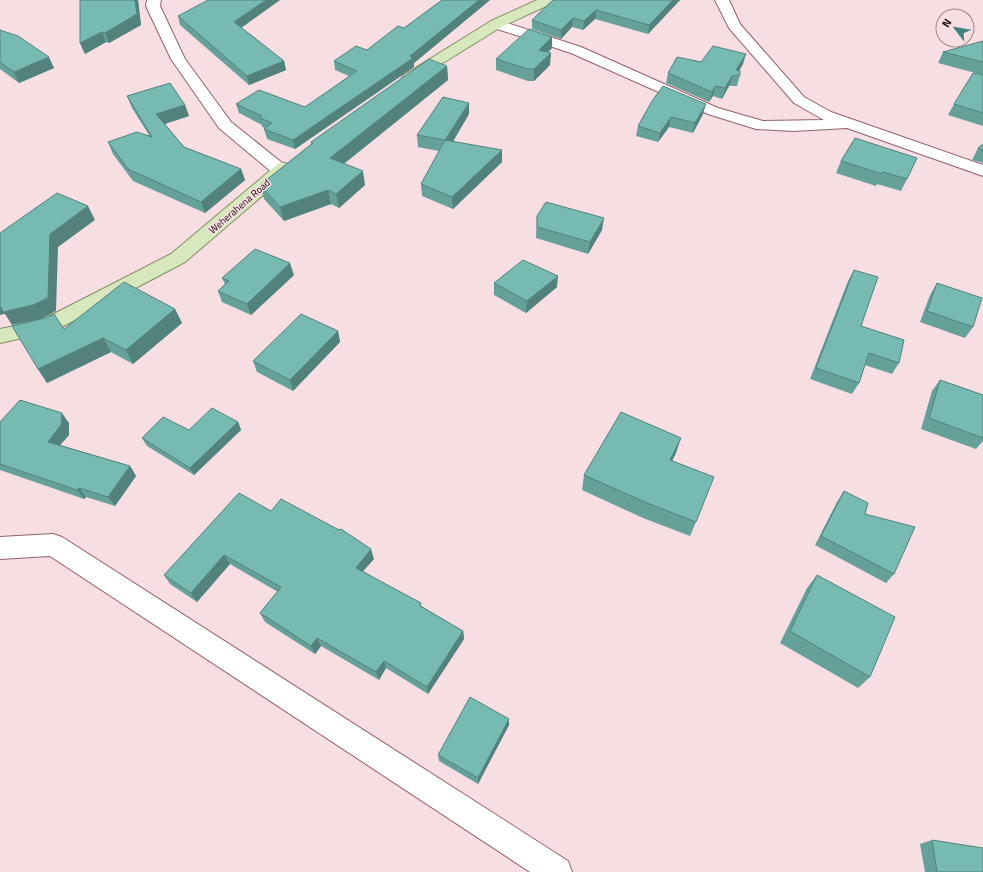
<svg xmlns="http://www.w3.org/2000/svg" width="983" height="872" viewBox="0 0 983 872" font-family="'Titillium Web',sans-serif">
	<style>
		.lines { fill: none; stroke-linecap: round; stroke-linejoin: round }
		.minor-casing { stroke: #945f6a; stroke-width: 2 }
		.major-casing { stroke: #838e62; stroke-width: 2 }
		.minor { fill: #fff; fill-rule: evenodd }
		.major { fill: #d7e7be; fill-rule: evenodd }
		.wall { fill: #65a099 }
		.shaded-wall { fill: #53827d }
		.building { fill: #76bab2; stroke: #53827d }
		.labels { text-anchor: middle; stroke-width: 3; stroke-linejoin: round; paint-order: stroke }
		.far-street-label { font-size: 10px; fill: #19060a; stroke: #f7dee2 }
	</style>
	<rect width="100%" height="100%" fill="#f7dee2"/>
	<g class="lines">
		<defs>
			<path id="minor" d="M147,0H161L160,6L185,59L231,122L286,166L288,170L286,174L280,175L274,174L219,128L171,59L146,6Z
				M715,0H729L740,24L804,97L831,112L983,165V176L847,128L793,131L756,129L708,114L571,53L491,27L489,24L491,21H501L581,47L718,108L763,121L824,120L794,103L729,28Z
				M53,534L62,537L568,861L572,872H530L50,556L0,559V537Z"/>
			<path id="major" d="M537,0H555L553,3L501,27L414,81L409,82L404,81L402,78L404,75L491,21Z
				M284,163L290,164L292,168L290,172L185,262L54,331L0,343V329L42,320L171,254L278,164Z"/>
		</defs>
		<!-- minor casing -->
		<use href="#minor" class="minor-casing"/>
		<!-- major casing -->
		<use href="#major" class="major-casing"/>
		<!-- minor -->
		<use href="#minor" class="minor"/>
		<!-- major -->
		<use href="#major" class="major"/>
	</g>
	<!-- wall -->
	<path class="wall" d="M80,0H138L141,25L109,43L106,42L85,54L80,43Z
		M280,0L241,27L284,61L286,70L249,85L180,25L178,16Z
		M442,0H490L414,63V67L295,149L267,139L264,129L265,128L262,127V125L239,113L236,104L305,107L349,76L335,70L334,61L367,50L404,28Z
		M553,0H680L648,34L595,19L583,30L572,27L561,39L532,29V20Z
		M0,30L54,68L19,83L0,69Z
		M552,37V48L548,52L550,65L534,81H528L496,70V59Z
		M983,41V75L938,63L943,52Z
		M701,62L743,64L739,71L740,75L737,86H729L722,99L713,96L709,102L666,83L668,73Z
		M447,66L448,80L344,164L365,185L339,208L331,204L284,221L264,199L260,185L311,144V142Z
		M983,75V126L948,115L954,104Z
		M127,96L185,105L189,116L165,124L184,147L241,169L245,180L205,213L133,181L113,154L108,142L149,135L132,108Z
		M652,101L703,114L693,133L669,127L658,142L636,136L638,126Z
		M469,103V114L453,142L502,150V162L453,209L422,196L421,184L439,151L418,147L417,135Z
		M855,138L907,179L901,191L877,184L876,186L836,173L841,161Z
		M983,144V163L972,160L978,148Z
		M537,216L602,230L588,254L536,238Z
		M854,270L861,326L899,363L892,374L865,365L859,383L852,394L810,379L848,281Z
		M294,275L251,315L222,302L218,291L225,284L222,278Z
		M494,283L557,287L526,313L494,295Z
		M937,283L973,327L965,338L920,322L930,295Z
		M175,309L182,323L133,364L111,352L47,383L38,369L64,329Z
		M338,331L340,342L293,391L257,372L253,361Z
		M940,380L983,395V441L976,449L921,429L932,391Z
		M0,422L69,423V435L60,445L130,466L136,476L115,506L86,497L84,499L0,470Z
		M238,422L241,430L194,475L147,446L142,438Z
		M676,453L672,461L696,522L690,536L643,518L582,490L584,475Z
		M844,491L894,574L886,583L815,545L837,502Z
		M271,511L339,530L374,559L363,571L463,631L464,639L428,694L386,668L379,680L321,646L315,654L265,622L260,613L278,592L230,564L197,602L170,584L164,575Z
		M817,575L870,677L858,688L780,643L807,588Z
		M509,725L478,784L439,761L438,755Z
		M932,840L983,872H925L920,844Z"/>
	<!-- shaded-wall -->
	<path class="shaded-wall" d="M135,0H138L141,25L109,43L105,33Z
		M266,0H280L237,31L234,22Z
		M479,0H490L414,63V67L295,149L293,140L410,56Z
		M673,0H680L648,34L649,25Z
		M596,10L595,19L583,30L584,21Z
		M573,18L572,27L561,39V30Z
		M102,32L106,42L85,54L80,43Z
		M552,37V48L539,61V50Z
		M551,53L550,65L534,81V69Z
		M746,54L743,64L736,76V70Z
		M49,57L54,68L19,83L14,72Z
		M284,61L286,70L249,85L247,76Z
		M447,66L448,80L333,172L330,158Z
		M732,76L729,86L722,99L725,88Z
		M715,86L713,96L709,102L712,92Z
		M469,103V114L446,152L445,140Z
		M706,104L703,114L693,133L695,123Z
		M185,105L189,116L161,125L156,114Z
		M671,117L669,127L658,142L660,133Z
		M502,150V162L453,209L452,197Z
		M241,169L245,180L205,213L201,202Z
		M363,171L365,185L339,208L336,194Z
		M328,190L331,204L284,221L280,207Z
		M88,206L95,220L58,247L56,311L41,319L12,325L5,314L0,315V306L50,234Z
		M604,218L602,230L588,254L590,242Z
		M290,263L294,275L251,315L247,304Z
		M558,276L557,287L526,313L527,301Z
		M175,309L182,323L133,364L126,350Z
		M338,331L340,342L293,391L290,380Z
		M103,338L111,352L47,383L38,369Z
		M62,413L69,423V435L55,451L48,442Z
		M238,422L241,430L194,475L190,468Z
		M681,438L676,453L665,475L670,460Z
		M130,466L136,476L115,506L108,497Z
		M79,488L86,497L84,499L77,490Z
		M371,549L374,559L358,577L356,568Z
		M224,555L230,564L197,602L191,593Z
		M463,631L464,639L428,694L427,687Z
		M317,638L321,646L315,654L311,646Z
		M384,661L386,668L379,680L376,672Z
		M509,719V725L478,784V778Z"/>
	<!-- building -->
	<path class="building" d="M80,0H135L137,14L105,33L102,32L80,43Z
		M208,0H266L234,22L284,61L247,76L178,16Z
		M442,0H479L410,56L413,58L293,140L264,129L272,123L260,118L262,116L236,104L259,90L305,107L357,71L334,61L356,46L367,50L398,26L404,28Z
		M553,0H673L649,25L596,10L584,21L573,18L561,30L532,20Z
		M529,29L552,37L539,50L551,53L534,69H528L496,59Z
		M0,30L18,36L49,57L14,72L0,62Z
		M983,41V62L943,52Z
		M713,46L746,54L736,70L740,71V75L732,76L725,88L715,86L712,92L668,73L677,57L701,62Z
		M429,59L447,66L330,158L363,171L336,194L328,190L280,207L260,185L313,143L311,142Z
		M973,73L983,75V113L954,104Z
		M170,83L185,105L156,114L184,147L241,169L201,202L128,169L108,142L137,132L152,137L127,96Z
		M663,86L706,104L695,123L671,117L660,133L638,126L652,101Z
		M443,97L469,103L445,140L417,135Z
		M855,138L917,158L907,179L883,172L882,174L841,161Z
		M445,140L502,150L452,197L421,184Z
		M983,144V150L978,148Z
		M57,193L88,206L50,234L48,298L33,305L3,312L0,306V233Z
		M546,202L604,218L590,242L537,227V216Z
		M255,249L290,263L247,304L218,291L229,281L222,278Z
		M523,260L558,276L527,301L494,283Z
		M854,270L878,277L861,326L904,340L899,363L869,353L859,383L816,368Z
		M124,282L175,309L126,350L103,338L38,369L12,326L45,318L54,314L64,329Z
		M937,283L982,298L973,327L927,311Z
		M301,314L338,331L290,380L253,361Z
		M940,380L983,395V438L929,418Z
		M20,400L62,413L61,425L48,442L130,466L108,497L79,488L77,490L0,464V422Z
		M212,408L238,422L190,468L142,438L163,417L189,430Z
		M621,412L681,438L670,460L714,477L696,522L647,503L584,475Z
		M844,491L868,503L865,514L915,527L894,574L821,536Z
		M239,493L271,511L281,499L339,530L341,529L371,549L356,568L421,603L420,606L463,631L427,687L384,661L376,672L317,638L311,646L260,613L281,587L224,555L191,593L164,575Z
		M817,575L895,617L870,677L790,631Z
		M470,697L509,719L478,778L438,755Z
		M932,840L983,848V872H937Z"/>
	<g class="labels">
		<!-- far-street labels -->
		<g class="far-street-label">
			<text transform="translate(239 206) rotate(-41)" y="4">Weherahena Road</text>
		</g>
	</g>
	<!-- north arrow -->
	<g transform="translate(955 28) rotate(301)"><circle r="19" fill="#f7dee2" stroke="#9e888c"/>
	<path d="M0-3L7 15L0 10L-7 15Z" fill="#3e847d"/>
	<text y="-6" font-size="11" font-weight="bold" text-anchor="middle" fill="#19060a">N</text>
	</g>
</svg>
